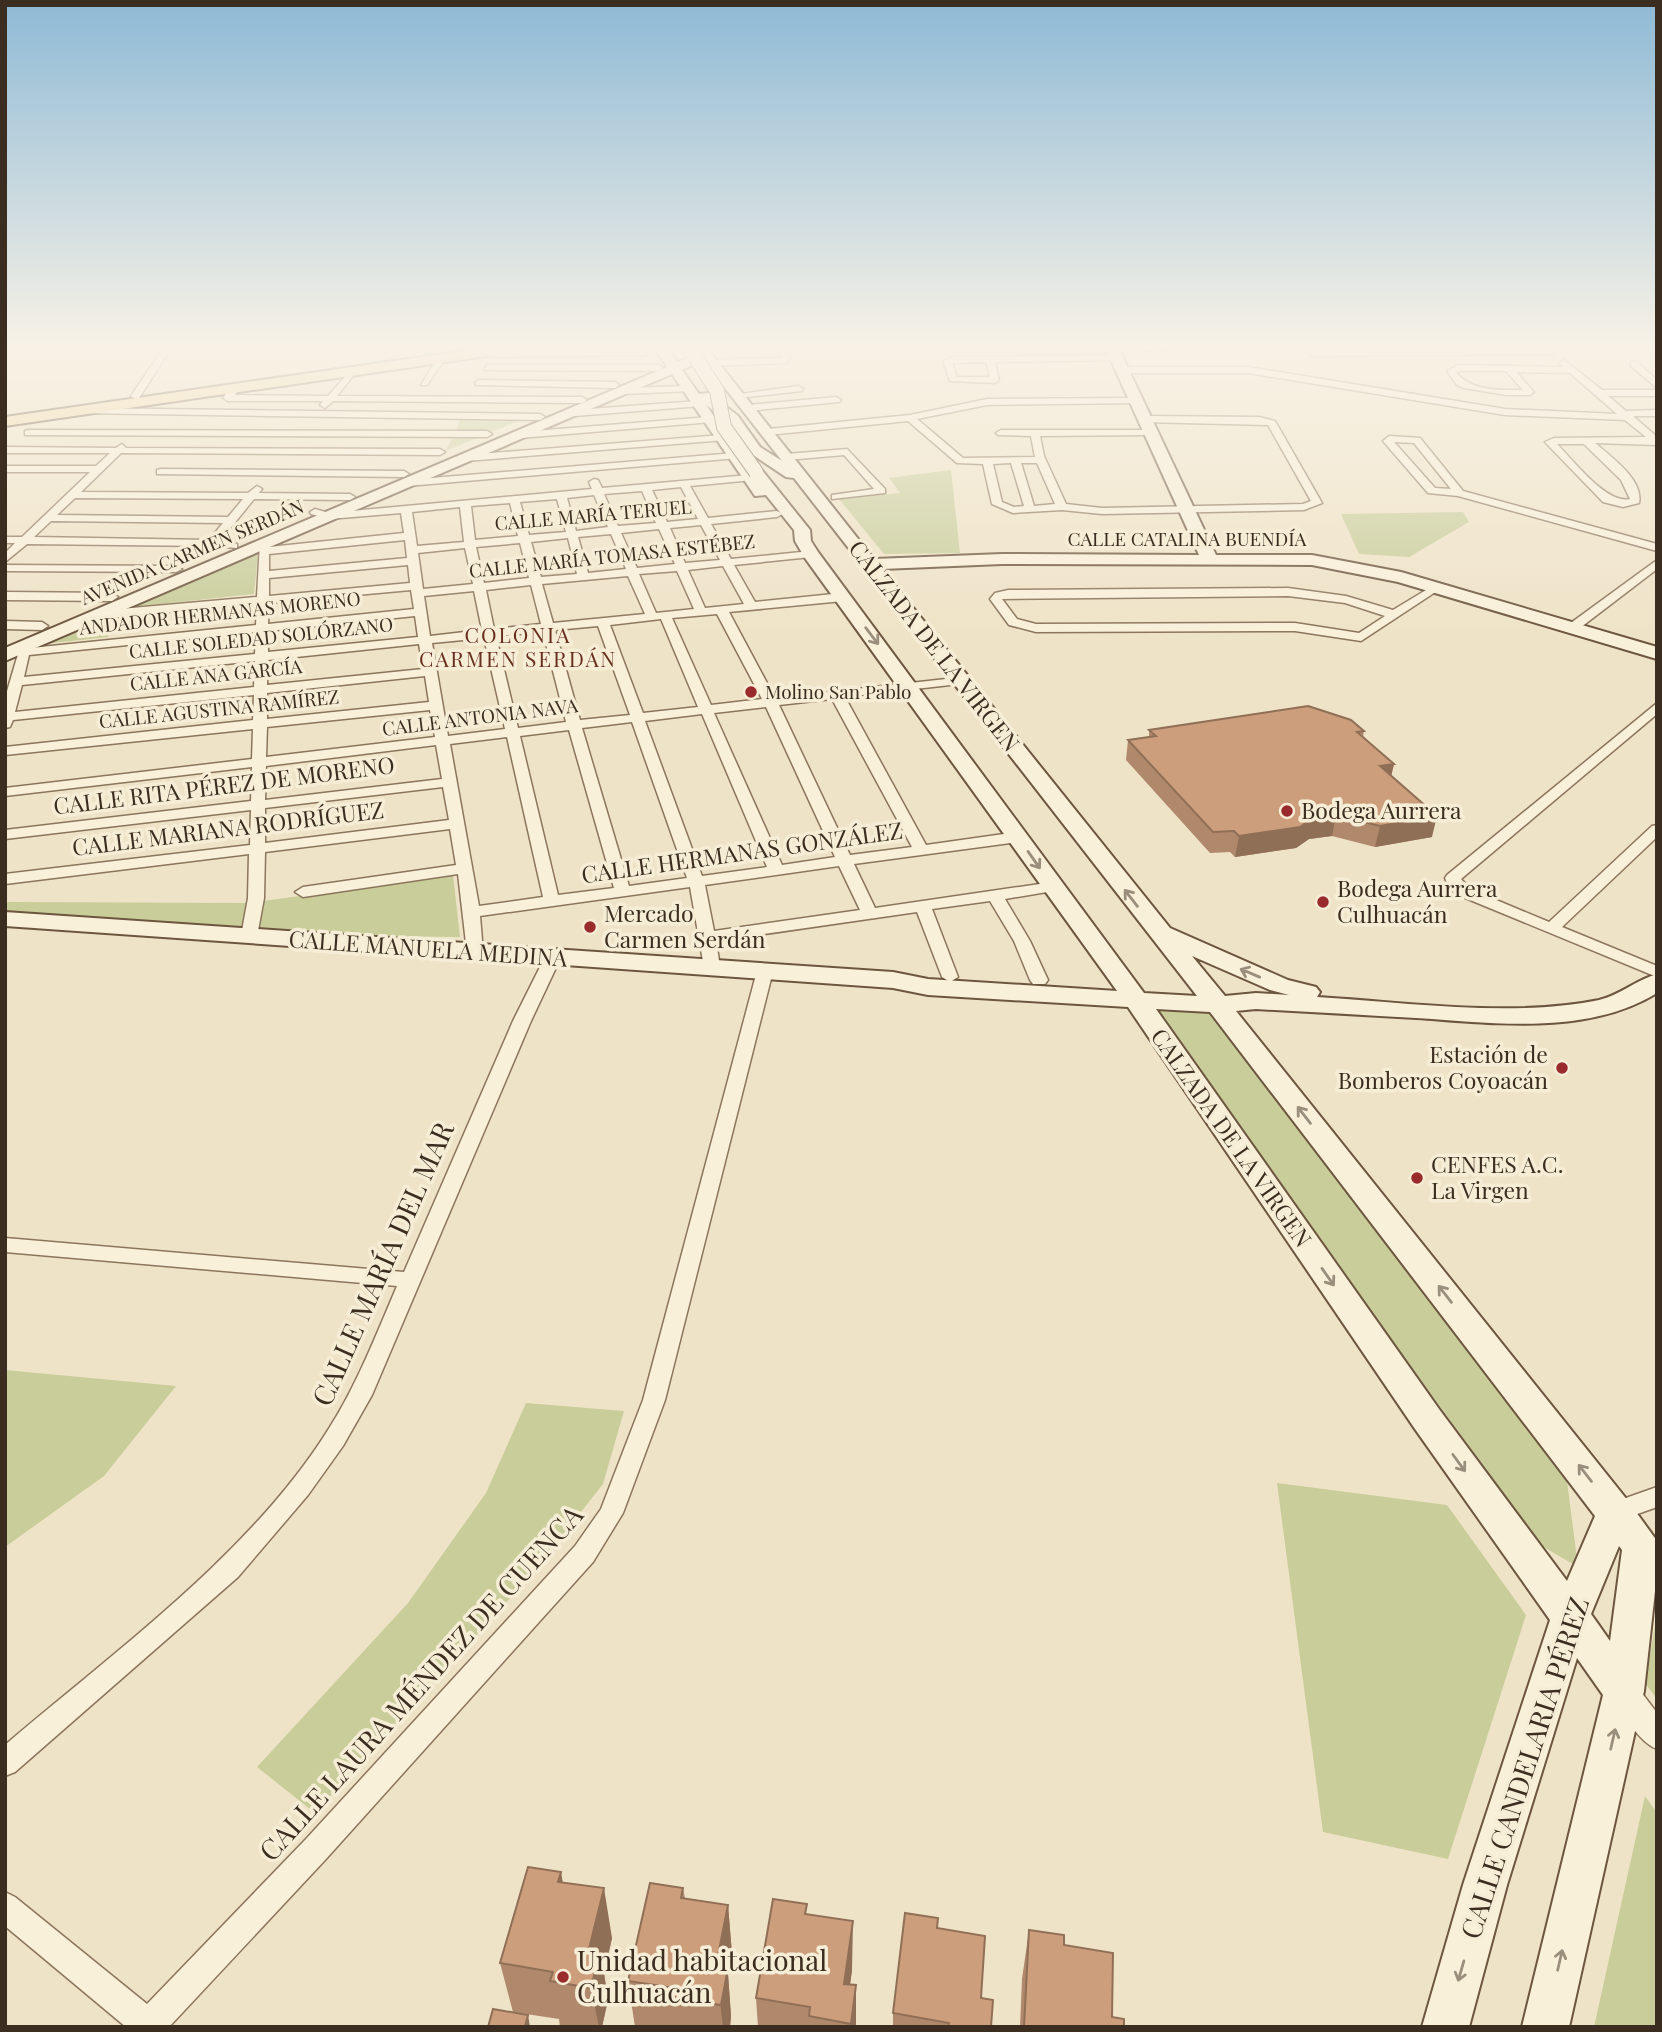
<svg xmlns="http://www.w3.org/2000/svg" width="1662" height="2032" viewBox="0 0 1662 2032" font-family="'Playfair Display',serif">
	<style>
		.green { fill: #c8cd9a }
		.lines { fill: none; stroke-linecap: round; stroke-linejoin: round }
		.street-casing { stroke: #8b755c; stroke-width: 3 }
		.secondary-casing { stroke: #6d563f; stroke-width: 4 }
		.primary-casing { stroke: #594330; stroke-width: 4 }
		.street { fill: #f9f0da; fill-rule: evenodd }
		.secondary { fill: #f9f0da; fill-rule: evenodd }
		.primary { fill: #f2d89f; fill-rule: evenodd }
		.secondary-bridge-casing { stroke: #6d563f; stroke-width: 16; stroke-linecap: butt }
		.secondary-bridge { stroke: #f9f0da; stroke-width: 14 }
		.wall { fill: #b0886b }
		.shaded-wall { fill: #906f57 }
		.building { fill: #cd9e7c; stroke: #906f57; stroke-width: 2 }
		.oneway { stroke: #9a8e7d }
		.poi-dot { fill: #9a2b2c; stroke: #f6edd6; stroke-width: 2.5 }
		.labels { text-anchor: middle; stroke-width: 7; stroke-linejoin: round; paint-order: stroke }
		.far-street-label { font-size: 19px; fill: #3b2d20; stroke: #f6edd6 }
		.far-poi-label { font-size: 19px; fill: #3b2d20; stroke: #f6edd6; text-anchor: start }
		.far-neighbourhood-label { font-size: 21px; letter-spacing: 2px; fill: #682e1f; stroke: #f6edd6 }
		.street-label { font-size: 23px; fill: #3b2d20; stroke: #f6edd6 }
		.poi-label { font-size: 23px; fill: #3b2d20; stroke: #f6edd6; text-anchor: start }
		.near-street-label { font-size: 28px; fill: #3b2d20; stroke: #f6edd6 }
		.near-poi-label { font-size: 28px; fill: #3b2d20; stroke: #f6edd6; text-anchor: start }
	</style>
	<rect width="100%" height="100%" fill="#efe3c7"/>
	<!-- green -->
	<path class="green" d="M716,347H776L780,358L724,360Z
		M462,417L525,418L446,451Z
		M951,470L960,553L884,554L839,499L900,493L889,478Z
		M1463,512L1469,522L1409,557L1359,554L1341,514Z
		M258,553L254,594L132,607Z
		M109,618L108,637L44,644Z
		M453,875L460,937L284,935L5,915V902L248,903Z
		M1149,1008L1210,1009L1567,1481L1578,1567L1542,1546Z
		M5,1370L176,1386L104,1476L5,1547Z
		M526,1403L624,1411L603,1484L532,1574L315,1813L257,1767L408,1603L486,1493Z
		M1277,1483L1447,1505L1526,1615L1448,1859L1323,1832Z
		M1657,1615V1699L1645,1683Z
		M1645,1796L1657,1813V2027H1594Z"/>
	<g class="lines">
		<defs>
			<path id="street" d="M164,347H172L139,398H133L131,396Z
				M780,347H788L790,359L786,363L711,366L707,363L711,360L781,358Z
				M1112,347H1250L1109,352Z
				M1551,349L1554,354L1312,356L1308,353L1312,350Z
				M644,350L647,355L495,357L491,354L495,351Z
				M1116,355L1119,360L995,362L999,380L995,383L950,381L943,361L954,357ZM986,362L990,377H957L952,363Z
				M438,357L445,359L427,385H421Z
				M1564,360L1602,390H1657V396H1608L1626,411L1657,410V416H1633L1657,437V445L1595,443C1611,457 1644,480 1639,503L1623,507L1603,502L1545,442L1554,438L1646,437L1625,420L1505,415L1248,373H1121L1117,370L1121,367H1248L1505,409L1617,414L1570,373L1516,372L1534,392L1530,395H1506L1464,388L1457,385L1447,371L1459,365L1564,367L1560,363ZM1460,371H1506L1523,390C1501,390 1471,392 1456,372ZM1557,444H1584L1621,480L1630,499C1607,505 1573,460 1557,444Z
				M1631,362H1637L1657,380V388L1631,366Z
				M487,365H659L663,368L659,371L484,370Z
				M352,369L356,372L337,396L582,397L587,400L582,403L333,401L325,408L320,405L323,401H228L223,398L232,386L237,392L235,395L328,396Z
				M479,380L615,382L619,385L615,388L476,385L475,383Z
				M687,386L691,389L690,391L625,394L621,391L625,388Z
				M799,386L803,389L802,391L738,398L733,395Z
				M836,397L841,400L839,402L748,411L743,408L748,405Z
				M1135,398L1138,399V403L987,405L917,419L963,458L1035,457L1031,436L998,435L996,433L1001,430H1152L1154,432L1149,435L1040,436L1044,456L1066,504L1102,508L1303,504L1311,501L1268,425L1143,422L1138,419L1143,416L1259,417L1275,421L1322,503L1304,510L1102,514L1062,510L1013,513L992,504L983,464L957,463L908,421L768,435L763,432L768,429L910,415L987,399ZM1011,463L1024,506L1014,507L1002,502L993,464ZM1021,463H1037L1055,504L1034,506Z
				M698,401L703,404L701,406L575,416L570,413L575,410Z
				M83,408L540,414L545,417L540,420L80,413L78,411Z
				M709,417L714,420L712,422L520,438L515,435L520,432Z
				M28,430L487,431L492,434L487,437L25,435V431Z
				M722,435L725,436V440L466,461L461,458L466,455Z
				M1389,436L1420,438L1463,491L1657,544V551L1458,496L1428,493L1383,441ZM1394,442L1414,443L1451,489L1435,488Z
				M122,444L126,448L440,449L445,452L440,455L121,453L81,492L248,493L257,486L262,489L259,493L350,494L355,497L350,500L254,499L220,541L237,544V548L212,546L27,544L5,562V553L15,543H5V537H22L90,472H5V466H96L110,453H5V447L116,448ZM75,498L243,499L228,517L57,515ZM51,521L223,523L209,540L34,537Z
				M847,449L885,489V493L832,499V495L874,489L844,455L787,460L782,457L787,454Z
				M735,453L740,456L738,458L407,486L402,483L407,480Z
				M161,469L404,471L409,474L404,477L157,474V470Z
				M749,475L753,476V480L690,486L708,518L777,511L782,514L777,517L711,524L731,559L811,551L817,554L811,557L734,565L755,602L843,593L849,597L843,601L729,612L775,698L964,677V683L959,684L845,697L926,845L1018,832L1026,837L1018,842L854,864L875,908L1053,882L1059,884L1061,887L1059,890L1005,899L1030,941L1048,980L1045,984H1033L1030,980L1014,941L990,901L932,909L958,977L950,982L942,977L917,912L716,941L720,967L712,972L704,967L690,887L480,916L483,952L475,957L467,952L458,874L303,897L295,892L303,887L456,865L450,829L265,852L264,898L257,936L249,941L241,936L248,898L249,854L5,884V874L250,845L251,810L5,839V830L251,801L252,767L5,796V788L252,759L253,729L5,755V747L253,720L254,695L13,720L10,727L5,728V698L21,644H29L31,648L256,625L257,604L98,619L92,615L98,611L257,597L260,542H268L269,547L404,533L401,513L329,519L311,514L310,512L315,509L329,513L592,489L589,482L594,479L598,480L602,488ZM681,487L698,519L667,522L652,490ZM642,491L656,523L618,526L604,494ZM594,495L608,527L576,531L567,498ZM557,499L566,532L529,535L520,502ZM510,503L518,536L475,540L471,506ZM460,507L464,542L417,546L412,512ZM701,525L720,560L685,563L670,528ZM659,529L675,564L637,568L621,533ZM611,534L626,569L588,573L578,537ZM568,538L577,574L541,577L531,542ZM405,540L407,558L269,571V554ZM520,543L529,578L484,583L476,547ZM465,548L473,584L423,589L418,553ZM408,565L410,583L269,596V578ZM723,566L744,604L705,608L688,570ZM677,571L694,609L656,613L639,574ZM628,576L645,614L553,623L542,584ZM531,585L541,624L494,629L486,590ZM411,590L414,609L268,624L269,603ZM474,591L482,630L430,636L424,596ZM717,614L762,699L711,705L672,618ZM415,616L418,637L268,652V631ZM661,619L698,707L643,713L610,625ZM598,626L630,715L580,720L555,630ZM256,632L255,654L24,677L29,655ZM543,632L566,722L518,728L496,636ZM484,638L505,729L448,736L432,643ZM419,644L423,669L267,685L268,660ZM255,661L254,687L15,712L22,685ZM425,676L429,702L267,719V693ZM832,699L912,847L850,855L779,705ZM766,707L835,857L782,865L714,713ZM430,710L435,737L266,757L267,727ZM702,714L767,867L702,876L645,721ZM632,722L687,878L629,886L582,728ZM569,730L614,888L558,895L520,736ZM507,737L543,897L479,906L450,744ZM436,745L442,779L265,800L266,766ZM443,787L449,820L265,843V808ZM839,866L860,910L714,931L705,885Z
				M1657,560V569L1576,631H1568V625Z
				M5,565L176,566L182,569L176,572L5,571Z
				M1436,584L1440,585V589L1361,641L1295,631L1036,632L1009,625L990,599L995,593L1008,590L1288,588L1346,596L1393,610ZM1288,596L1345,603L1385,616L1359,633L1295,623L1036,624L1017,619L1002,599Z
				M5,592L112,593L118,597L112,601L5,600Z
				M5,621L42,622L48,626L42,630L5,629Z
				M1657,703V714L1461,879L1470,889L1549,922L1652,826L1657,825V837L1562,927L1657,966V977L1458,895L1449,888L1445,878L1447,875Z
				M553,952L561,957L531,1021L372,1395L343,1446L308,1495L238,1577L15,1772L5,1776V1745C115,1651 251,1553 328,1430C357,1385 376,1335 397,1286L5,1252V1238L404,1272L513,1021L545,957Z
				M765,966L773,971L665,1400L623,1513L593,1562L326,1859L169,2027H126L5,1926V1892L15,1897L147,2004L306,1839L575,1546L601,1509L643,1400L757,971Z
				M1657,1487V1507L1615,1522L1606,1519L1603,1512L1606,1505Z
				M1626,1681L1635,1684L1657,1713V1749C1638,1742 1621,1711 1613,1693L1617,1684Z"/>
			<path id="secondary" d="M654,347H667L677,362L698,354L693,347H706L874,559L1002,554L1199,555L1105,347H1118L1216,555H1312L1401,572L1657,647V659L1398,582L1312,565L1002,564L882,569L1170,928L1288,980L1316,987L1320,992L1317,997C1406,1002 1511,1018 1599,1000C1620,995 1636,980 1657,974V993C1587,1036 1494,1023 1416,1018C1363,1015 1309,1012 1256,1009L1236,1011L1628,1501L1657,1541V1573L1644,1691L1569,2027H1522L1603,1695L1577,1658L1507,1885L1469,2027H1422L1463,1885L1550,1620L1415,1429L1128,1007L928,995L893,988L5,926V912L893,972L928,979L1117,991L805,558L795,541L794,530L766,495L755,496L672,374L5,661V648L667,367ZM703,360L782,461L760,447L738,416L709,393L699,394L682,370ZM706,405L728,422L750,453L786,477L794,478L1197,996L1144,993L818,552L811,541L810,530L761,469H751ZM1192,956L1270,990L1289,995L1256,993L1225,996ZM1156,1009L1210,1012L1595,1516L1567,1581L1439,1409ZM1619,1546L1622,1550L1610,1641L1591,1614Z"/>
			<path id="primary" d="M491,347H528L522,351L5,426V417Z"/>
		</defs>
		<!-- street casing -->
		<use href="#street" class="street-casing"/>
		<!-- secondary casing -->
		<use href="#secondary" class="secondary-casing"/>
		<!-- primary casing -->
		<use href="#primary" class="primary-casing"/>
		<!-- street -->
		<use href="#street" class="street"/>
		<!-- secondary -->
		<use href="#secondary" class="secondary"/>
		<!-- primary -->
		<use href="#primary" class="primary"/>
		<defs>
			<path id="secondary-bridge" d="M689,347L717,391L724,427L756,472"/>
		</defs>
		<!-- secondary-bridge casing -->
		<use href="#secondary-bridge" class="secondary-bridge-casing"/>
		<!-- secondary-bridge -->
		<use href="#secondary-bridge" class="secondary-bridge"/>
	</g>
	<!-- wall -->
	<path class="wall" d="M1149,730L1364,731L1363,737L1394,764L1391,776L1432,837L1375,847L1332,836L1309,839L1296,848L1235,857L1230,852L1210,853L1126,760L1128,740L1149,737Z
		M563,1882L612,1938L604,1973L608,2000L602,2027H560L559,2019L513,2012L500,1963Z
		M683,1888L685,1898L728,1905L732,1954L728,1974L731,2016L730,2027H635L628,1981Z
		M807,1914L852,1970L850,1984L856,1985V2027H758L756,1998Z
		M937,1928L981,1998L991,2027H893V2013Z
		M1029,1930L1064,1945L1112,2017L1124,2027H1020L1022,1979Z"/>
	<!-- shaded-wall -->
	<path class="shaded-wall" d="M1394,764L1389,785L1380,766Z
		M1336,815L1332,836L1309,839L1296,848L1235,857L1239,836L1313,818Z
		M1437,816L1432,837L1375,847L1380,826Z
		M561,1872L570,1922L558,1882Z
		M604,1888L612,1938L604,1973L608,2000L602,2027H599L591,1988L589,1949Z
		M728,1905L732,1954L728,1974L731,2016L730,2027H723L716,1966Z
		M853,1921L852,1970L845,2023L844,1984Z
		M856,1985V2027H851V2024Z
		M528,2015L530,2027L525,2026Z"/>
	<!-- building -->
	<path class="building" d="M1308,706L1351,720L1364,731L1357,732L1394,764L1380,766L1437,816L1380,826L1336,815L1313,818L1300,827L1239,836L1234,831L1213,832L1128,740L1156,736L1149,730Z
		M528,1867L561,1872L558,1882L604,1888L589,1949L600,1951L591,1988L550,1981L553,1972L500,1963Z
		M650,1883L683,1888L681,1898L728,1905L716,1966L728,1968L721,2005L679,1999L681,1989L628,1981Z
		M773,1899L807,1904L805,1914L853,1921L844,1984L856,1985L851,2024L809,2016L810,2007L756,1998Z
		M905,1913L938,1918L937,1928L985,1936L981,1998L993,2000L991,2027H948L949,2023L893,2013Z
		M1029,1930L1064,1935V1945L1113,1953L1112,2017L1124,2019V2027H1024Z
		M493,2009L528,2015L525,2026L529,2027H488Z"/>
	<!-- one-way arrows -->
	<defs><path id="oneway-shaft" d="M-6 0H5M1.5-3L5.5 0L1.5 3" fill="none" stroke-width="1.6" stroke-linecap="round" stroke-linejoin="round" transform="scale(1.75)"/></defs>
	<g class="oneway">
		<use href="#oneway-shaft" transform="translate(872 636) rotate(53)"/>
		<use href="#oneway-shaft" transform="translate(1034 860) rotate(55)"/>
		<use href="#oneway-shaft" transform="translate(1131 898) rotate(-128)"/>
		<use href="#oneway-shaft" transform="translate(1250 973) rotate(-157)"/>
		<use href="#oneway-shaft" transform="translate(1304 1115) rotate(-128)"/>
		<use href="#oneway-shaft" transform="translate(1328 1277) rotate(55)"/>
		<use href="#oneway-shaft" transform="translate(1445 1294) rotate(-128)"/>
		<use href="#oneway-shaft" transform="translate(1459 1463) rotate(54)"/>
		<use href="#oneway-shaft" transform="translate(1585 1473) rotate(-128)"/>
		<use href="#oneway-shaft" transform="translate(1613 1739) rotate(-77)"/>
		<use href="#oneway-shaft" transform="translate(1560 1960) rotate(-77)"/>
		<use href="#oneway-shaft" transform="translate(1461 1971) rotate(106)"/>
	</g>
	<!-- sky -->
	<linearGradient id="sky" x2="0" y2="1"><stop stop-color="#8ebad6"/><stop offset="0.55" stop-color="#f8f2e6"/><stop offset="1" stop-color="#f8f2e6" stop-opacity="0"/></linearGradient>
	<rect width="1662" height="632" fill="url(#sky)"/>
	<!-- markers -->
	<g class="poi-dot">
		<circle cx="751" cy="692" r="7"/>
		<circle cx="1287" cy="811" r="7"/>
		<circle cx="1323" cy="902" r="7"/>
		<circle cx="590" cy="927" r="7"/>
		<circle cx="1562" cy="1068" r="7"/>
		<circle cx="1417" cy="1178" r="7"/>
		<circle cx="563" cy="1977" r="7"/>
	</g>
	<g class="labels">
		<!-- far-street labels -->
		<g class="far-street-label">
			<text transform="translate(593 515) rotate(-5)" y="7">CALLE MARÍA TERUEL</text>
			<text x="1187" y="546">CALLE CATALINA BUENDÍA</text>
			<text transform="translate(192 552) rotate(-23)" y="7">AVENIDA CARMEN SERDÁN</text>
			<text transform="translate(612 556) rotate(-6)" y="7">CALLE MARÍA TOMASA ESTÉBEZ</text>
			<text transform="translate(220 613) rotate(-6)" y="7">ANDADOR HERMANAS MORENO</text>
			<text transform="translate(261 638) rotate(-6)" y="7">CALLE SOLEDAD SOLÓRZANO</text>
			<text transform="translate(216 675) rotate(-6)" y="7">CALLE ANA GARCÍA</text>
			<text transform="translate(219 709) rotate(-6)" y="7">CALLE AGUSTINA RAMÍREZ</text>
			<text transform="translate(480 717) rotate(-7)" y="7">CALLE ANTONIA NAVA</text>
		</g>
		<!-- far-poi labels -->
		<g class="far-poi-label">
			<text x="765" y="699">Molino San Pablo</text>
		</g>
		<!-- far-neighbourhood labels -->
		<g class="far-neighbourhood-label">
			<text x="518" y="643">COLONIA<tspan x="518" dy="24">CARMEN SERDÁN</tspan></text>
		</g>
		<!-- street labels -->
		<g class="street-label">
			<text transform="translate(934 646) rotate(52)" y="8">CALZADA DE LA VIRGEN</text>
			<text transform="translate(224 786) rotate(-7)" y="8">CALLE RITA PÉREZ DE MORENO</text>
			<text transform="translate(228 829) rotate(-7)" y="8">CALLE MARIANA RODRÍGUEZ</text>
			<text transform="translate(742 853) rotate(-8)" y="8">CALLE HERMANAS GONZÁLEZ</text>
			<text transform="translate(428 949) rotate(4)" y="8">CALLE MANUELA MEDINA</text>
			<text transform="translate(1231 1138) rotate(55)" y="8">CALZADA DE LA VIRGEN</text>
		</g>
		<!-- poi labels -->
		<g class="poi-label">
			<text x="1301" y="819">Bodega Aurrera</text>
			<text x="1337" y="897">Bodega Aurrera<tspan x="1337" dy="26">Culhuacán</tspan></text>
			<text x="604" y="922">Mercado<tspan x="604" dy="26">Carmen Serdán</tspan></text>
			<text x="1548" y="1063" text-anchor="end">Estación de<tspan x="1548" dy="26">Bomberos Coyoacán</tspan></text>
			<text x="1431" y="1173">CENFES A.C.<tspan x="1431" dy="26">La Virgen</tspan></text>
		</g>
		<!-- near-street labels -->
		<g class="near-street-label">
			<text transform="translate(383 1264) rotate(-66)" y="10">CALLE MARÍA DEL MAR</text>
			<text transform="translate(421 1683) rotate(-48)" y="10">CALLE LAURA MÉNDEZ DE CUENCA</text>
			<text transform="translate(1525 1768) rotate(-72)" y="10">CALLE CANDELARIA PÉREZ</text>
		</g>
		<!-- near-poi labels -->
		<g class="near-poi-label">
			<text x="577" y="1971">Unidad habitacional<tspan x="577" dy="32">Culhuacán</tspan></text>
		</g>
	</g>
	<!-- border -->
	<rect width="1662" height="2032" fill="none" stroke="#3b2d20" stroke-width="14"/>
</svg>
